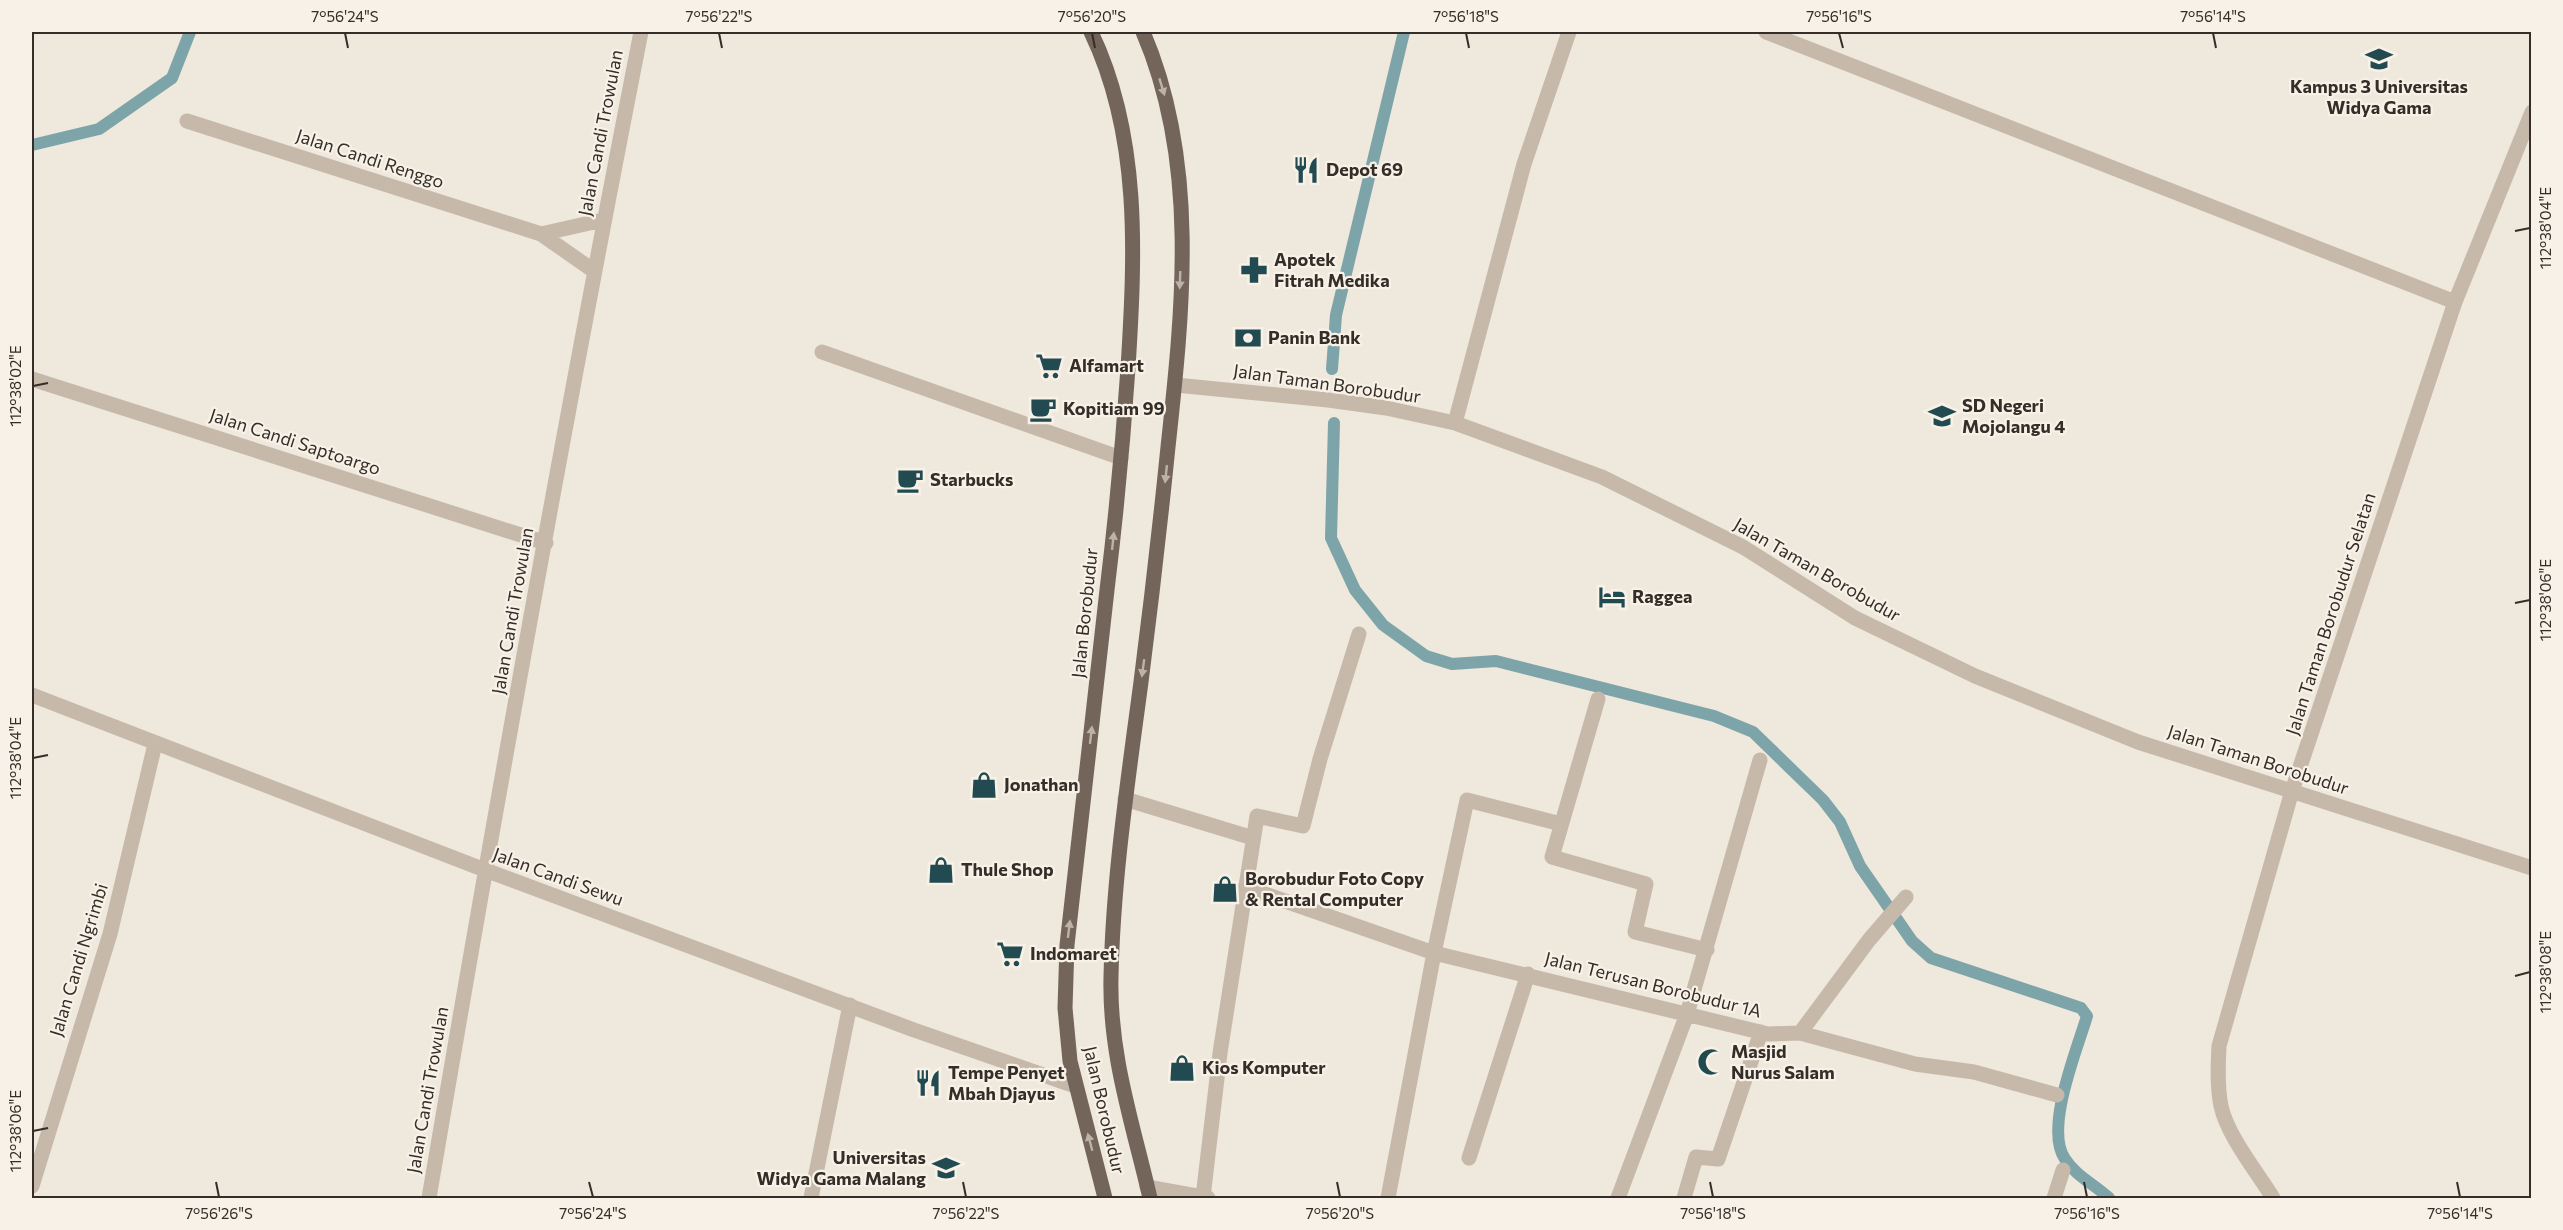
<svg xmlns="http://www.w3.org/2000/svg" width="2563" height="1230" viewBox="0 0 2563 1230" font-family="Commissioner,sans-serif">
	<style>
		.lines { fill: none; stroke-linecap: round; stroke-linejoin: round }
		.stream { stroke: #7da4a9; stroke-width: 12 }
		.minor { stroke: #c6b9a9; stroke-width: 15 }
		.major { stroke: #74655a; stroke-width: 15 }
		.oneway { fill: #bcb2a8 }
		.ticks { fill: none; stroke: #342d28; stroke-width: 2 }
		.labels { text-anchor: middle; stroke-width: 4.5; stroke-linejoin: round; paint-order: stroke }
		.poi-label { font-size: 18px; font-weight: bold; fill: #342d28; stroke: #f7f1e7; text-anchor: start }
		.street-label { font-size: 18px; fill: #342d28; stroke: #f7f1e7 }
		.neatline { fill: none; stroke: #342d28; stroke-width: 2 }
		.ticks-label { font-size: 15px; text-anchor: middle; fill: #342d28 }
	</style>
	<rect width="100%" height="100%" fill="#efe8dc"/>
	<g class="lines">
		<!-- stream -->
		<path class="stream" d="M32,145L99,129L172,78L190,32
			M1332,369L1336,315L1404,32
			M1334,423L1331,538L1355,590L1383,625L1426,656L1452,664L1496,661L1714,716L1753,732L1823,800L1840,822L1860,866L1912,941L1931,958L2081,1008L2087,1016C2077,1050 2044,1129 2065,1159C2076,1176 2094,1184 2109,1198"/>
		<!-- minor -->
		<path class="minor" d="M1766,32L2455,302
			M187,121L541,234L594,271
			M541,234L603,220
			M822,352L1121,458
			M32,379L546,543
			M1176,385L1328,400L1386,408L1455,423L1602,477L1743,547L1855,618L1975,676L2138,742L2532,868
			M1455,423L1524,164L1569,32
			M32,695L485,870L914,1030L1075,1086
			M1598,699L1552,857L1646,884L1635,932L1707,950
			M1125,799L1253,838
			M1245,887L1434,953L1768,1034L1800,1033L1915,1064L1974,1072L2057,1095
			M1800,1033L1869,940L1906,897
			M1469,1158L1528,974
			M32,1186L110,934L155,744
			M1147,1187L1208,1198
			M1203,1197L1220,1053L1257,816L1303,826L1320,759L1359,634
			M429,1198C495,809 565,419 641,32
			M811,1198L850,1005
			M1388,1198L1434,953L1467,800L1561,824
			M1618,1198L1687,1014L1760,760
			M1684,1198L1696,1157L1718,1159L1761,1032
			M2054,1198L2063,1170
			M2273,1198C2257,1172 2227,1135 2221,1106C2217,1086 2218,1065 2219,1046L2292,791L2455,302L2532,112"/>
		<!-- major -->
		<path class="major" d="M1091,32C1141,136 1135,255 1128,368C1123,443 1116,516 1107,590C1094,709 1080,827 1067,945L1065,1008L1070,1061L1105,1198
			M1143,32C1199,162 1183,309 1168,447C1160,526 1151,604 1141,682C1128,780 1113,879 1111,977C1109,1055 1133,1124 1150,1198"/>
	</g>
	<!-- one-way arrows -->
	<defs><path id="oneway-solid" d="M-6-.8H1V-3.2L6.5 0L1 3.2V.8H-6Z" transform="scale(1.5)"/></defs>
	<g class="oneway">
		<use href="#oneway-solid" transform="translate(1162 87) rotate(73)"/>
		<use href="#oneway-solid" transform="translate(1180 280) rotate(92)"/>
		<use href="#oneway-solid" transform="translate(1166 474) rotate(96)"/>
		<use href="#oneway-solid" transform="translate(1113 541) rotate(-84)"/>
		<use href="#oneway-solid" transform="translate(1143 668) rotate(98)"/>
		<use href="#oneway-solid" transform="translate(1091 735) rotate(-83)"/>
		<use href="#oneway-solid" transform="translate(1069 929) rotate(-83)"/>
		<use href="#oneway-solid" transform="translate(1090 1142) rotate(-105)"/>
	</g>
	<!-- ticks -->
	<path class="ticks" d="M345,33L348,48M719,33L722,48M1092,33L1095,48M1466,33L1469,48M1839,33L1843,48M2213,33L2216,48M2515,231L2530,228M33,386L48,383M2515,603L2530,600M33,758L48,755M2515,976L2530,972M33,1131L48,1128M216,1182L219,1197M589,1182L593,1197M963,1182L966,1197M1337,1182L1340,1197M1710,1182L1713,1197M2084,1182L2087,1197M2457,1182L2460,1197"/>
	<!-- icons -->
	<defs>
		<symbol id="university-bare" viewBox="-9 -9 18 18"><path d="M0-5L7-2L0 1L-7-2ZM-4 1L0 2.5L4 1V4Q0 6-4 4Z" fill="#224a51" stroke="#f7f1e7" stroke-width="2.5" paint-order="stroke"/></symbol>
		<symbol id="restaurant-bare" viewBox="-9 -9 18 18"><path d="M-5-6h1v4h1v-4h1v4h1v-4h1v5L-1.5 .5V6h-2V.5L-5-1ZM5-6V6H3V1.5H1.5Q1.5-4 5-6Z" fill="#224a51" stroke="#f7f1e7" stroke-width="2.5" paint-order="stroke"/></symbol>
		<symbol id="pharmacy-bare" viewBox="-9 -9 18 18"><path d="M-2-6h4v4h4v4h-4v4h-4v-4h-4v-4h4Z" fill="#224a51" stroke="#f7f1e7" stroke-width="2.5" paint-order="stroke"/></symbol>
		<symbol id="bank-bare" viewBox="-9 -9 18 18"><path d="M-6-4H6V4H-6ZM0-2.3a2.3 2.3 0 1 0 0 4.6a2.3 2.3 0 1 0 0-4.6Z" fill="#224a51" stroke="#f7f1e7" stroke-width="2.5" paint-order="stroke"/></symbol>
		<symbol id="supermarket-bare" viewBox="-9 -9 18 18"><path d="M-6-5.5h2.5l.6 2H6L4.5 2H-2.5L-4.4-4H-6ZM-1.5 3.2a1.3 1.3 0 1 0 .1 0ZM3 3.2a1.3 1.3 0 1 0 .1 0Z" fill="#224a51" stroke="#f7f1e7" stroke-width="2.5" paint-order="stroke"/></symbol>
		<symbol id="cafe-bare" viewBox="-9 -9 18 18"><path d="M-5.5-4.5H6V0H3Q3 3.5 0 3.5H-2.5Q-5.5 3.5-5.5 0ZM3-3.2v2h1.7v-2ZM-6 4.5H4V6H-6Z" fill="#224a51" stroke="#f7f1e7" stroke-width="2.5" paint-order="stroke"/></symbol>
		<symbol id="school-bare" viewBox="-9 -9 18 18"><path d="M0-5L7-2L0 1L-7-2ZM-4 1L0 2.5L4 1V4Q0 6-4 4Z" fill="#224a51" stroke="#f7f1e7" stroke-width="2.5" paint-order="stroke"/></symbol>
		<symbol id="hotel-bare" viewBox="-9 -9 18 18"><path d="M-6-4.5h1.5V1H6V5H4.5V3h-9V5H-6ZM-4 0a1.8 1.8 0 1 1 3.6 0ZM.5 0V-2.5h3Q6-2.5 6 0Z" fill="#224a51" stroke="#f7f1e7" stroke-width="2.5" paint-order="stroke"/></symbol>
		<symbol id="shop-bare" viewBox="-9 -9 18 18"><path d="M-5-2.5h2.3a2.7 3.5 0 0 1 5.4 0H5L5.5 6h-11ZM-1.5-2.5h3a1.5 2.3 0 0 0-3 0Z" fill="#224a51" stroke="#f7f1e7" stroke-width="2.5" paint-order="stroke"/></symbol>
		<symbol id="mosque-bare" viewBox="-9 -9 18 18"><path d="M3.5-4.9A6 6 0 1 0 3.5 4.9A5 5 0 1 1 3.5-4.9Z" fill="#224a51" stroke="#f7f1e7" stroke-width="2.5" paint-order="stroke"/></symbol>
	</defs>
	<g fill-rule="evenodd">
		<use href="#university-bare" x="2360" y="40" width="38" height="38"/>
		<use href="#restaurant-bare" x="1287" y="151" width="38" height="38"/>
		<use href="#pharmacy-bare" x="1235" y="251" width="38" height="38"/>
		<use href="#bank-bare" x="1229" y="319" width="38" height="38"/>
		<use href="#supermarket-bare" x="1030" y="347" width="38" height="38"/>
		<use href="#cafe-bare" x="1024" y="390" width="38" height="38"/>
		<use href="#school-bare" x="1923" y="397" width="38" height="38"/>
		<use href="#cafe-bare" x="891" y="461" width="38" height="38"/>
		<use href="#hotel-bare" x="1593" y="578" width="38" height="38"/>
		<use href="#shop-bare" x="965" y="766" width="38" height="38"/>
		<use href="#shop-bare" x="922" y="851" width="38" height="38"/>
		<use href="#shop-bare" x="1206" y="870" width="38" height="38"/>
		<use href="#supermarket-bare" x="991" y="935" width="38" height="38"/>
		<use href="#mosque-bare" x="1692" y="1043" width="38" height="38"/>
		<use href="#shop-bare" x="1163" y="1049" width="38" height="38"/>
		<use href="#restaurant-bare" x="909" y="1064" width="38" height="38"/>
		<use href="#university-bare" x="927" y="1149" width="38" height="38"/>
	</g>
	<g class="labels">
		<!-- poi labels -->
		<g class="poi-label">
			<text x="2379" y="93" text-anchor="middle">Kampus 3 Universitas<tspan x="2379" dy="21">Widya Gama</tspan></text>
			<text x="1326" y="176">Depot 69</text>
			<text x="1274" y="266">Apotek<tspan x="1274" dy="21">Fitrah Medika</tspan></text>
			<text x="1268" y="344">Panin Bank</text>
			<text x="1069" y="372">Alfamart</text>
			<text x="1962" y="412">SD Negeri<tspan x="1962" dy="21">Mojolangu 4</tspan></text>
			<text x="1063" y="415">Kopitiam 99</text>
			<text x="930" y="486">Starbucks</text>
			<text x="1632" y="603">Raggea</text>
			<text x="1004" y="791">Jonathan</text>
			<text x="961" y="876">Thule Shop</text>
			<text x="1245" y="885">Borobudur Foto Copy<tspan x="1245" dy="21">&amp; Rental Computer</tspan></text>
			<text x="1030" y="960">Indomaret</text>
			<text x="1731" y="1058">Masjid<tspan x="1731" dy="21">Nurus Salam</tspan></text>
			<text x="1202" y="1074">Kios Komputer</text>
			<text x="948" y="1079">Tempe Penyet<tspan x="948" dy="21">Mbah Djayus</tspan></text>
			<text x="926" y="1164" text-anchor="end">Universitas<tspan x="926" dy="21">Widya Gama Malang</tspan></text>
		</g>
		<!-- street labels -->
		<g class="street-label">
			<text transform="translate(601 133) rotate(-79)" y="6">Jalan Candi Trowulan</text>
			<text transform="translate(370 159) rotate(18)" y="6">Jalan Candi Renggo</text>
			<text transform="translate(1327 384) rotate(8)" y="6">Jalan Taman Borobudur</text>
			<text transform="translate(295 442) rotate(18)" y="6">Jalan Candi Saptoargo</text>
			<text transform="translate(1817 570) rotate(30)" y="6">Jalan Taman Borobudur</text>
			<text transform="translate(513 611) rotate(-80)" y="6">Jalan Candi Trowulan</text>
			<text transform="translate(1085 613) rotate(-84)" y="6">Jalan Borobudur</text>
			<text transform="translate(2331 614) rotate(-72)" y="6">Jalan Taman Borobudur Selatan</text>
			<text transform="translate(2258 760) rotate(18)" y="6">Jalan Taman Borobudur</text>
			<text transform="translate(558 877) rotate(20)" y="6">Jalan Candi Sewu</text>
			<text transform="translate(79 960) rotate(-73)" y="6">Jalan Candi Ngrimbi</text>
			<text transform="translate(1653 985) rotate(14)" y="6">Jalan Terusan Borobudur 1A</text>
			<text transform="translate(428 1090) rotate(-80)" y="6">Jalan Candi Trowulan</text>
			<text transform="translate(1104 1110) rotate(77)" y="6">Jalan Borobudur</text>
		</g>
	</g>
	<!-- border -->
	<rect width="2563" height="1230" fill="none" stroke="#f7f1e7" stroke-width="66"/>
	<rect x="33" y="33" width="2497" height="1164" class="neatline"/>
	<g class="ticks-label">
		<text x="345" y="22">7°56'24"S</text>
		<text x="719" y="22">7°56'22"S</text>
		<text x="1092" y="22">7°56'20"S</text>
		<text x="1466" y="22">7°56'18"S</text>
		<text x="1839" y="22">7°56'16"S</text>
		<text x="2213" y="22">7°56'14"S</text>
		<text transform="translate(2546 228) rotate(-90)" y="5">112°38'04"E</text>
		<text transform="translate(16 386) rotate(-90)" y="5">112°38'02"E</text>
		<text transform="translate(2546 600) rotate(-90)" y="5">112°38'06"E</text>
		<text transform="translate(16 758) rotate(-90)" y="5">112°38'04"E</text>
		<text transform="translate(2546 972) rotate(-90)" y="5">112°38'08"E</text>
		<text transform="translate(16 1131) rotate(-90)" y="5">112°38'06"E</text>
		<text x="219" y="1219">7°56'26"S</text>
		<text x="593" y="1219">7°56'24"S</text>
		<text x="966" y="1219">7°56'22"S</text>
		<text x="1340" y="1219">7°56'20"S</text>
		<text x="1713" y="1219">7°56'18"S</text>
		<text x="2087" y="1219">7°56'16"S</text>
		<text x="2460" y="1219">7°56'14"S</text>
	</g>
</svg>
